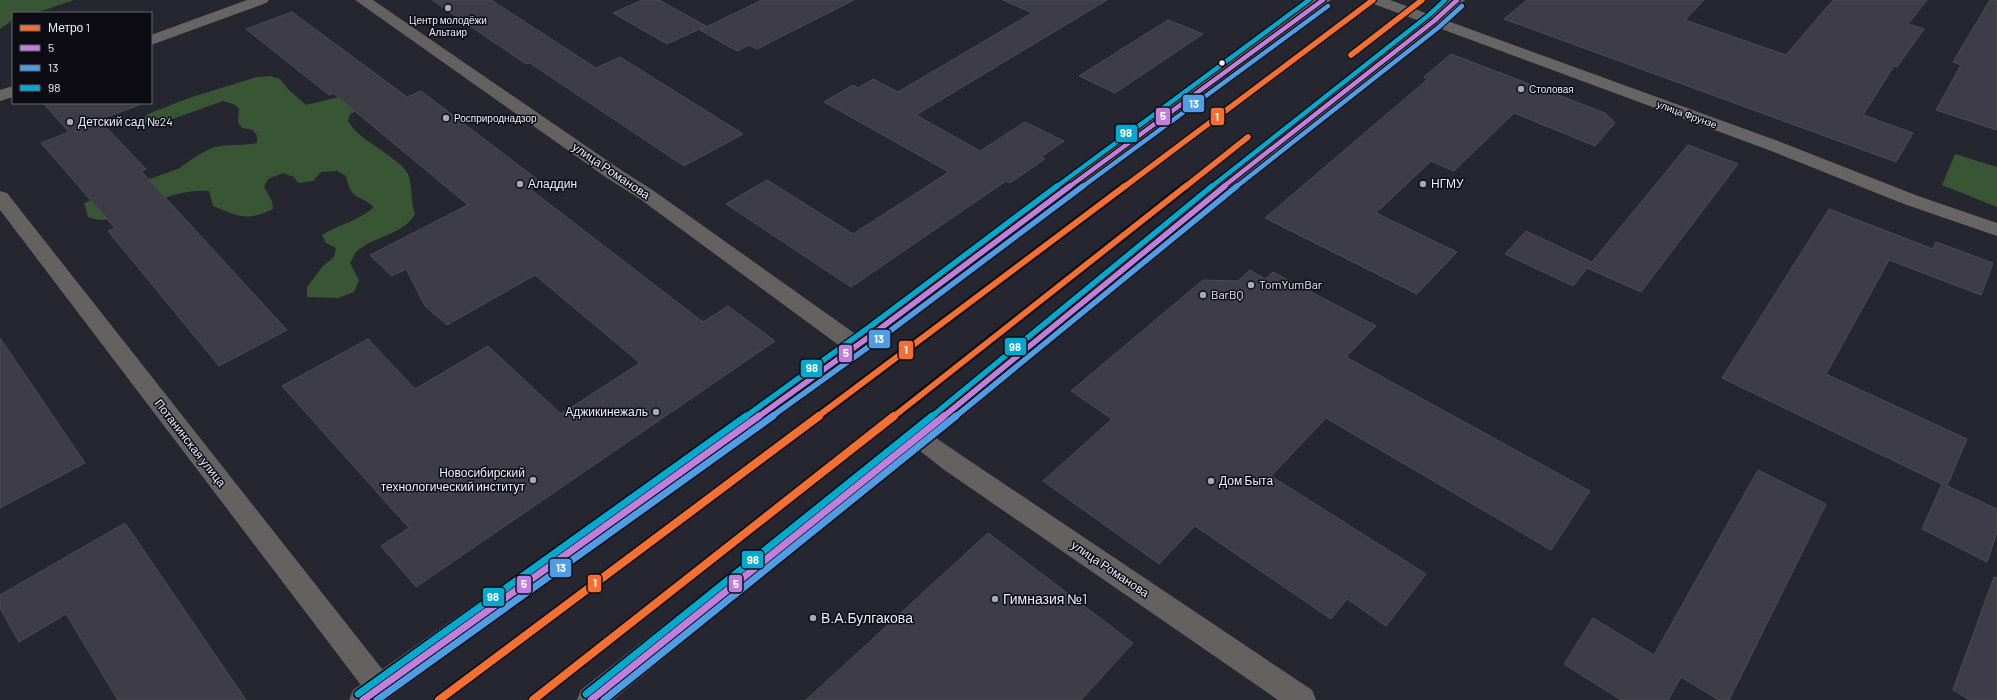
<svg xmlns="http://www.w3.org/2000/svg" width="1997" height="700" viewBox="0 0 1997 700" font-family="Barlow,sans-serif">
	<style>
		.forest { fill: #385534 }
		.building { fill: #3e3d47; stroke: #4c4c55 }
		.lines { fill: none; stroke-linecap: round; stroke-linejoin: round }
		.street { fill: #636260; fill-rule: evenodd }
		.secondary { fill: #676564; fill-rule: evenodd }
		.primary { fill: #656364; fill-rule: evenodd }
		.bus-1-far2-casing { stroke: #0d0c15; stroke-width: 7 }
		.bus-1-far1-casing { stroke: #0d0c15; stroke-width: 8 }
		.bus-1-casing { stroke: #0d0c15; stroke-width: 10 }
		.bus-2-far2-casing { stroke: #0d0c15; stroke-width: 7 }
		.bus-2-far1-casing { stroke: #0d0c15; stroke-width: 8 }
		.bus-2-casing { stroke: #0d0c15; stroke-width: 10 }
		.bus-3-far2-casing { stroke: #0d0c15; stroke-width: 7 }
		.bus-3-far1-casing { stroke: #0d0c15; stroke-width: 8 }
		.bus-3-casing { stroke: #0d0c15; stroke-width: 10 }
		.bus-1-far2 { stroke: #c07fdc; stroke-width: 4.5 }
		.bus-1-far1 { stroke: #c07fdc; stroke-width: 5.5 }
		.bus-1 { stroke: #c07fdc; stroke-width: 7 }
		.bus-2-far2 { stroke: #4d9ee5; stroke-width: 4.5 }
		.bus-2-far1 { stroke: #4d9ee5; stroke-width: 5.5 }
		.bus-2 { stroke: #4d9ee5; stroke-width: 7 }
		.bus-3-far2 { stroke: #00a9ce; stroke-width: 4.5 }
		.bus-3-far1 { stroke: #00a9ce; stroke-width: 5.5 }
		.bus-3 { stroke: #00a9ce; stroke-width: 7 }
		.metro-1-far2-casing { stroke: #0d0c15; stroke-width: 8 }
		.metro-1-far1-casing { stroke: #0d0c15; stroke-width: 10 }
		.metro-1-casing { stroke: #0d0c15; stroke-width: 11 }
		.metro-1-far2 { stroke: #f46f30; stroke-width: 5.5 }
		.metro-1-far1 { stroke: #f46f30; stroke-width: 6 }
		.metro-1 { stroke: #f46f30; stroke-width: 8 }
		.poi-dot { fill: #a9a8b5; stroke: #0d0c15; stroke-width: 1.5 }
		.bus-dot { fill: #efeefc; stroke: #0d0c15; stroke-width: 1.5 }
		.labels { text-anchor: middle; stroke-width: 3; stroke-linejoin: round; paint-order: stroke }
		.far-poi-label { font-size: 10px; fill: #efeefc; stroke: #0d0c15; text-anchor: start }
		.far-street-label { font-size: 10px; fill: #efeefc; stroke: #0d0c15 }
		.poi-label { font-size: 12px; fill: #efeefc; stroke: #0d0c15; text-anchor: start }
		.street-label { font-size: 12px; fill: #efeefc; stroke: #0d0c15 }
		.near-poi-label { font-size: 14px; fill: #efeefc; stroke: #0d0c15; text-anchor: start }
		.line-badge { stroke: #0d0c15; stroke-width: 1.5 }
		.badge-label { font-size: 11px; text-anchor: middle; font-weight: bold; fill: #fff }
	</style>
	<rect width="100%" height="100%" fill="#262630"/>
	<!-- forest -->
	<path class="forest" d="M0,0H74L36,13H13V20L0,29Z
		M270,76L280,79L289,90L306,105L347,95L363,108L350,114L348,121C351,125 354,130 358,133C368,143 403,162 408,174C413,187 410,201 415,214C404,235 373,236 356,252C354,255 352,260 350,263L359,280L354,292L338,298L307,297V287L323,266L334,257L336,248L326,243L322,235C339,224 359,221 374,207C356,192 352,202 346,176L337,171L321,172L313,181L298,183L294,177L283,173L268,179L264,187L272,201L273,209C246,222 239,216 213,206L209,191C193,190 179,193 164,198C141,206 112,228 88,217L84,203L180,168C187,162 207,149 215,147C227,144 242,146 257,143V136L253,130L242,128L238,122L239,108L233,104L223,101L167,121L150,125L142,121L148,114L189,98L257,77Z
		M1955,154L1997,167V207L1942,185Z"/>
	<!-- building -->
	<path class="building" d="M432,0H491L596,68L620,57L743,134L684,166L530,63L526,64Z
		M642,0H659L706,26L667,44L613,13Z
		M762,0H854L757,49L749,45L737,51L700,30Z
		M1003,0H1107L916,115L980,151L1025,122L1064,141L1041,157L1045,159L1010,183L1006,181L851,287L726,204L767,180L853,234L949,172L824,102L853,85L858,88L873,79L898,92L1032,13Z
		M1527,0H1704L1685,20L1786,55L1833,0H1927L1908,24L1924,29L1897,67L1894,66L1863,115L1913,133L1896,162L1504,19Z
		M1990,0H1997V130L1936,110L1961,65L1953,62Z
		M292,12L407,97L421,91L542,183L530,189L703,322L728,306L775,341L416,587L381,546L409,528L282,386L368,339L415,389L488,346L561,414L640,363L535,275L447,325L425,306L406,269L392,276L370,255L468,205L333,93L329,95L246,29Z
		M1168,20L1203,34L1115,93L1079,76Z
		M1451,54L1605,113L1615,123L1595,146L1514,113L1454,171L1431,161L1376,213L1457,252L1417,294L1265,218L1428,79L1424,77Z
		M43,103H139V105L99,120L146,169L141,171L287,330L219,366L108,231L115,228L41,143L69,132Z
		M1688,145L1738,164L1641,292L1587,268L1573,286L1505,254L1526,231L1592,262Z
		M1829,209L1933,249L1936,242L1993,263L1981,295L1889,260L1826,374L1967,439L1947,486L1997,509V532L1987,562L1922,529L1942,484L1722,378Z
		M1250,270L1265,279L1273,272L1376,326L1346,357L1590,491L1551,550L1326,418L1271,476L1426,574L1386,626L1347,599L1331,619L1195,526L1159,564L1043,481L1112,419L1071,391L1203,280L1238,281Z
		M0,338L85,463L0,508Z
		M1758,470L1826,504L1729,700H1719L1681,677L1668,700H1621L1564,664L1593,618L1654,655Z
		M125,523L246,700H118L66,614L19,642L0,608V595Z
		M988,533L1133,643L1081,700H806Z
		M1994,577L1997,578V700H1970L1953,690Z"/>
	<g class="lines">
		<!-- street -->
		<path class="street" d="M355,0H373L621,170L654,191L864,340L867,346L864,352L856,354L848,352L640,199L607,178Z
			M0,191L7,193L390,679L394,688L390,697L383,700L370,697L0,210Z
			M918,428L926,431L961,455L1312,690L1316,700H1278L943,469L910,443L906,437L910,431Z"/>
		<!-- secondary -->
		<path class="secondary" d="M247,0H269L266,3L151,45V35Z
			M1368,0H1390L1778,141L1918,196L1997,223V236L1904,204L1766,149L1371,3Z
			M13,86V97L0,101V90Z"/>
		<!-- primary -->
		<path class="primary" d="M1313,0H1331L1134,146L881,339L386,700H349L353,690L865,329L1122,138Z
			M1448,0H1465L1440,24L1207,209L926,443L613,700H577L581,690L910,431L1193,201L1428,18Z"/>
		<defs>
			<path id="bus-1-far2" d="M1069,187L1323,0
				M1223,187L1434,21L1457,0"/>
			<path id="bus-1-far1" d="M758,417L873,334L1070,186
				M943,417L1225,186"/>
			<path id="bus-1" d="M363,700L759,416
				M591,700L944,416"/>
			<path id="bus-2-far2" d="M1082,187L1328,6
				M1236,187L1439,27L1462,6"/>
			<path id="bus-2-far1" d="M771,417L878,340L1083,186
				M955,417L1237,186"/>
			<path id="bus-2" d="M377,700L773,416
				M604,700L956,416"/>
			<path id="bus-3-far2" d="M1056,187L1309,0
				M1211,187L1429,15L1445,0"/>
			<path id="bus-3-far1" d="M745,417L868,328L1057,186
				M931,417L1212,186"/>
			<path id="bus-3" d="M358,694L746,416
				M586,694L932,416"/>
		</defs>
		<!-- bus-1-far2 casing -->
		<use href="#bus-1-far2" class="bus-1-far2-casing"/>
		<!-- bus-1-far1 casing -->
		<use href="#bus-1-far1" class="bus-1-far1-casing"/>
		<!-- bus-1 casing -->
		<use href="#bus-1" class="bus-1-casing"/>
		<!-- bus-2-far2 casing -->
		<use href="#bus-2-far2" class="bus-2-far2-casing"/>
		<!-- bus-2-far1 casing -->
		<use href="#bus-2-far1" class="bus-2-far1-casing"/>
		<!-- bus-2 casing -->
		<use href="#bus-2" class="bus-2-casing"/>
		<!-- bus-3-far2 casing -->
		<use href="#bus-3-far2" class="bus-3-far2-casing"/>
		<!-- bus-3-far1 casing -->
		<use href="#bus-3-far1" class="bus-3-far1-casing"/>
		<!-- bus-3 casing -->
		<use href="#bus-3" class="bus-3-casing"/>
		<!-- bus-1-far2 -->
		<use href="#bus-1-far2" class="bus-1-far2"/>
		<!-- bus-1-far1 -->
		<use href="#bus-1-far1" class="bus-1-far1"/>
		<!-- bus-1 -->
		<use href="#bus-1" class="bus-1"/>
		<!-- bus-2-far2 -->
		<use href="#bus-2-far2" class="bus-2-far2"/>
		<!-- bus-2-far1 -->
		<use href="#bus-2-far1" class="bus-2-far1"/>
		<!-- bus-2 -->
		<use href="#bus-2" class="bus-2"/>
		<!-- bus-3-far2 -->
		<use href="#bus-3-far2" class="bus-3-far2"/>
		<!-- bus-3-far1 -->
		<use href="#bus-3-far1" class="bus-3-far1"/>
		<!-- bus-3 -->
		<use href="#bus-3" class="bus-3"/>
		<defs>
			<path id="metro-1-far2" d="M1351,55L1422,0
				M1124,187L1373,0
				M1185,187L1248,137"/>
			<path id="metro-1-far1" d="M817,417L1125,186
				M893,417L1186,186"/>
			<path id="metro-1" d="M439,700L819,416
				M533,700L894,416"/>
		</defs>
		<!-- metro-1-far2 casing -->
		<use href="#metro-1-far2" class="metro-1-far2-casing"/>
		<!-- metro-1-far1 casing -->
		<use href="#metro-1-far1" class="metro-1-far1-casing"/>
		<!-- metro-1 casing -->
		<use href="#metro-1" class="metro-1-casing"/>
		<!-- metro-1-far2 -->
		<use href="#metro-1-far2" class="metro-1-far2"/>
		<!-- metro-1-far1 -->
		<use href="#metro-1-far1" class="metro-1-far1"/>
		<!-- metro-1 -->
		<use href="#metro-1" class="metro-1"/>
	</g>
	<!-- markers -->
	<g class="poi-dot">
		<circle cx="448" cy="8" r="4"/>
		<circle cx="1521" cy="89" r="4"/>
		<circle cx="446" cy="118" r="4"/>
		<circle cx="70" cy="122" r="4"/>
		<circle cx="520" cy="184" r="4"/>
		<circle cx="1423" cy="184" r="4"/>
		<circle cx="1251" cy="285" r="4"/>
		<circle cx="1203" cy="295" r="4"/>
		<circle cx="656" cy="412" r="4"/>
		<circle cx="533" cy="480" r="4"/>
		<circle cx="1211" cy="481" r="4"/>
		<circle cx="995" cy="599" r="4"/>
		<circle cx="813" cy="618" r="4"/>
	</g>
	<circle class="bus-dot" cx="1222" cy="63" r="3.5"/>
	<g class="labels">
		<!-- far-poi labels -->
		<g class="far-poi-label">
			<text x="448" y="24" text-anchor="middle">Центр молодёжи<tspan x="448" dy="12">Альтаир</tspan></text>
			<text x="1529" y="93">Столовая</text>
			<text x="454" y="122">Росприроднадзор</text>
		</g>
		<!-- far-street labels -->
		<g class="far-street-label">
			<text transform="translate(1687 114) rotate(20)" y="4">улица Фрунзе</text>
		</g>
		<!-- poi labels -->
		<g class="poi-label">
			<text x="78" y="126">Детский сад №24</text>
			<text x="528" y="188">Аладдин</text>
			<text x="1431" y="188">НГМУ</text>
			<text x="1259" y="289">TomYumBar</text>
			<text x="1211" y="299">BarBQ</text>
			<text x="648" y="416" text-anchor="end">Аджикинежаль</text>
			<text x="525" y="477" text-anchor="end">Новосибирский<tspan x="525" dy="14">технологический институт</tspan></text>
			<text x="1219" y="485">Дом Быта</text>
		</g>
		<!-- street labels -->
		<g class="street-label">
			<text transform="translate(611 171) rotate(34)" y="4">улица Романова</text>
			<text transform="translate(190 443) rotate(52)" y="4">Потанинская улица</text>
			<text transform="translate(1110 569) rotate(34)" y="4">улица Романова</text>
		</g>
		<!-- near-poi labels -->
		<g class="near-poi-label">
			<text x="1003" y="604">Гимназия №1</text>
			<text x="821" y="623">В.А.Булгакова</text>
		</g>
	</g>
	<g class="line-badge">
		<rect x="1182" y="94" width="23" height="19" rx="4" fill="#4d9ee5"/>
		<rect x="1155" y="107" width="16" height="19" rx="4" fill="#c07fdc"/>
		<rect x="1210" y="107" width="15" height="19" rx="4" fill="#f46f30"/>
		<rect x="1115" y="124" width="23" height="19" rx="4" fill="#00a9ce"/>
		<rect x="868" y="329" width="23" height="20" rx="4" fill="#4d9ee5"/>
		<rect x="1004" y="337" width="23" height="19" rx="4" fill="#00a9ce"/>
		<rect x="898" y="340" width="16" height="20" rx="4" fill="#f46f30"/>
		<rect x="838" y="344" width="15" height="19" rx="4" fill="#c07fdc"/>
		<rect x="800" y="359" width="23" height="19" rx="4" fill="#00a9ce"/>
		<rect x="741" y="550" width="23" height="19" rx="4" fill="#00a9ce"/>
		<rect x="549" y="558" width="23" height="20" rx="4" fill="#4d9ee5"/>
		<rect x="587" y="574" width="15" height="19" rx="4" fill="#f46f30"/>
		<rect x="728" y="574" width="15" height="19" rx="4" fill="#c07fdc"/>
		<rect x="516" y="575" width="16" height="19" rx="4" fill="#c07fdc"/>
		<rect x="482" y="587" width="23" height="20" rx="4" fill="#00a9ce"/>
	</g>
	<g class="badge-label">
		<text x="1194" y="108">13</text>
		<text x="1163" y="120">5</text>
		<text x="1217" y="121">1</text>
		<text x="1126" y="137">98</text>
		<text x="879" y="343">13</text>
		<text x="1015" y="351">98</text>
		<text x="906" y="354">1</text>
		<text x="846" y="357">5</text>
		<text x="812" y="372">98</text>
		<text x="753" y="564">98</text>
		<text x="561" y="572">13</text>
		<text x="595" y="587">1</text>
		<text x="736" y="588">5</text>
		<text x="524" y="588">5</text>
		<text x="493" y="601">98</text>
	</g>
	<!-- legend -->
	<rect x="12" y="12" width="140" height="92" fill="#0d0c15" stroke="#676671"/>
	<rect x="20" y="25" width="20" height="6" fill="#f46f30" stroke="#676671"/>
	<text x="48" y="32" font-size="12" fill="#efeefc">Метро 1</text>
	<rect x="20" y="45" width="20" height="6" fill="#c07fdc" stroke="#676671"/>
	<text x="48" y="52" font-size="12" fill="#efeefc">5</text>
	<rect x="20" y="65" width="20" height="6" fill="#4d9ee5" stroke="#676671"/>
	<text x="48" y="72" font-size="12" fill="#efeefc">13</text>
	<rect x="20" y="85" width="20" height="6" fill="#00a9ce" stroke="#676671"/>
	<text x="48" y="92" font-size="12" fill="#efeefc">98</text>
</svg>
